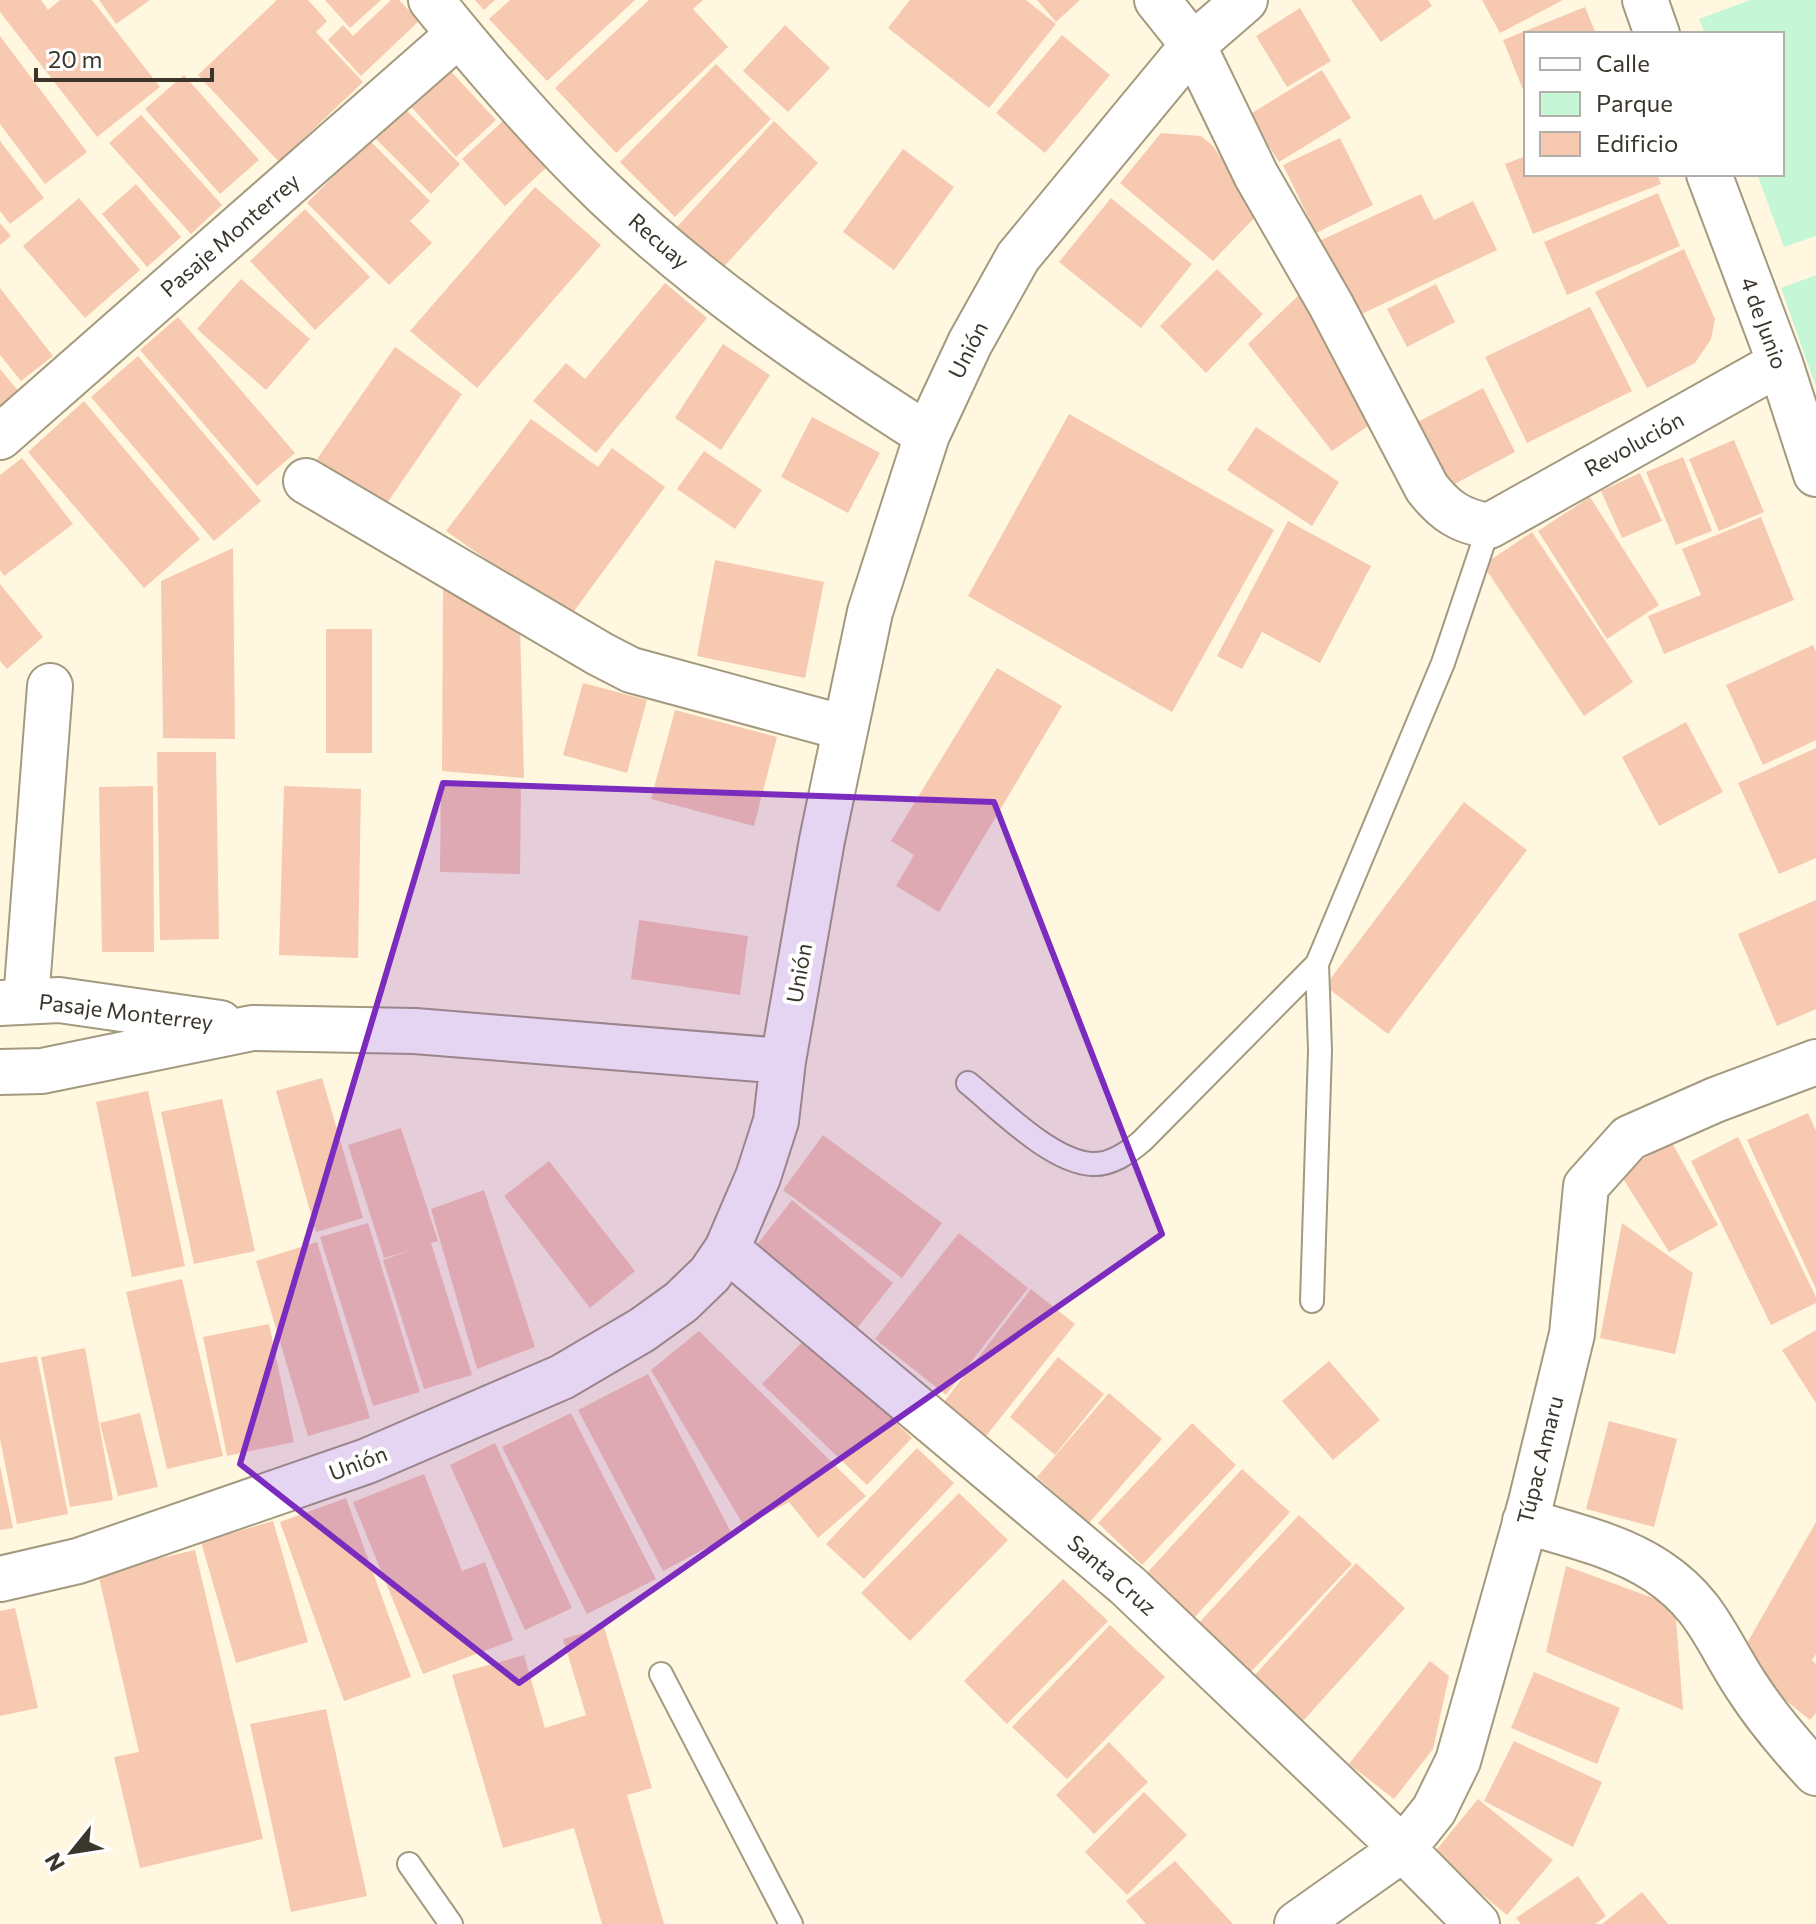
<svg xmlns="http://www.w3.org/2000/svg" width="1816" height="1924" viewBox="0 0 1816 1924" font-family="Commissioner,sans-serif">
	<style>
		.green { fill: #c5f6d6 }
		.building { fill: #f7c9b0 }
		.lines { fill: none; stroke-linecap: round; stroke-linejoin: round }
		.lane-casing { stroke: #a39a7f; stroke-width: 26 }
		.street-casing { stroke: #a39a7f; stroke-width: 48 }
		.lane { stroke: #fff; stroke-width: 22 }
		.street { stroke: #fff; stroke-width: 44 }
		.marked { fill: #7b2cbf; fill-opacity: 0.2; stroke: #7b2cbf; stroke-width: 6; stroke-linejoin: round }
		.labels { text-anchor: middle; stroke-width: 8; stroke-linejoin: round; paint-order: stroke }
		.street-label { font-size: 22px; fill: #3a362b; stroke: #fff }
	</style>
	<rect width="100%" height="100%" fill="#fff7e0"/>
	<!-- green -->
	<path class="green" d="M1750,0H1816V236L1784,247L1757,174H1782V34H1705L1699,19Z
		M1816,275V387L1781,288Z"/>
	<!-- building -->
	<path class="building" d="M0,0H41L48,10L60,0H92L160,87L97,137L0,12Z
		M99,0H150L116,24Z
		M277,0H308L327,21L316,32L363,82L279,162L198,75Z
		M325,0H381L350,28Z
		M391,0H399L419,21L361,76L328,40L343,25L353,36Z
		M475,0H495L484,10Z
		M510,0H635L547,81L489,19Z
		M649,0H703L693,9L728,47L616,153L555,88Z
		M910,0H1026L1056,24L989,108L888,28Z
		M1037,0H1080L1056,22Z
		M1351,0H1428L1432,6L1381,42Z
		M1482,0H1563L1500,33Z
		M1585,7L1596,34H1526V97L1503,40Z
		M1300,8L1331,61L1287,87L1256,36Z
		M785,25L830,68L788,112L743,71Z
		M1062,35L1110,75L1045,153L996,113Z
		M0,36L87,152L45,184L0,124Z
		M716,64L771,119L675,217L620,162Z
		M445,65L496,120L456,157L406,101Z
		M1322,70L1351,118L1279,162L1249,115Z
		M184,75L259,160L220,194L145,109Z
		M406,110L460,164L431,194L376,139Z
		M141,115L222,205L191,234L109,143Z
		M504,120L547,167L505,206L462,159Z
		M774,121L818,163L721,270L676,228Z
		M1161,133L1201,136L1213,146L1259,213L1213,261L1120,183Z
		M1340,138L1373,205L1316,233L1283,165Z
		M369,140L430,201L410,221L432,243L389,285L307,203Z
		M0,141L44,198L10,224L0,211Z
		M903,149L954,187L894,270L843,232Z
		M1526,156V174H1657L1661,184L1533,234L1505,164Z
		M136,184L181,237L147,267L102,214Z
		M535,187L601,245L477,388L410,331Z
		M1658,193L1680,246L1567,295L1544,242Z
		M1421,194L1434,220L1473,201L1497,250L1353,318L1317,242Z
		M79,198L140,270L85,318L23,246Z
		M1111,198L1192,264L1141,328L1059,262Z
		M305,209L370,277L315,330L250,261Z
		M0,223L11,236L0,245Z
		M1684,249L1715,319L1711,339L1695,363L1647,388L1595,292Z
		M1217,269L1263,314L1206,373L1160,326Z
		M241,279L310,339L266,390L197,329Z
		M665,283L707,318L596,453L533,401L566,363L585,379Z
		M1436,284L1455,322L1407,347L1387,309Z
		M0,288L53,356L21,381L0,355Z
		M1301,293L1375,421L1332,451L1248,344Z
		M1590,307L1632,391L1527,443L1485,357Z
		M178,317L295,453L257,486L140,350Z
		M723,344L770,375L721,450L675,418Z
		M395,347L462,394L385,506L317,459Z
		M138,356L261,501L214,541L91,397Z
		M0,369L19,392L0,409Z
		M1483,388L1515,452L1447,488L1414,424Z
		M84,401L200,539L144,588L28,452Z
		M1069,414L1274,530L1172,712L968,596Z
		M812,417L880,453L848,513L781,477Z
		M531,419L598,467L612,448L665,487L569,618L446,531Z
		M1256,427L1339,482L1312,526L1227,470Z
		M1734,440L1764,512L1719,531L1689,459Z
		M704,451L762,490L735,529L677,489Z
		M1683,457L1712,531L1676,545L1646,472Z
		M22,458L73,524L4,576L0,570V475Z
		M1640,473L1662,521L1622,538L1601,491Z
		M1590,497L1659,605L1607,639L1538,531Z
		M1761,517L1794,600L1664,654L1648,616L1701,595L1682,549Z
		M1288,521L1371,566L1320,663L1262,632L1242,669L1217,656Z
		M1532,532L1633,682L1584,716L1483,565Z
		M233,548L235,739L163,738L161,581Z
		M715,560L824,582L805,678L697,656Z
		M0,584L43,637L7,669L0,661Z
		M443,588L520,626L524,778L442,771Z
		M326,629H372V753H326Z
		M1813,645L1816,652V740L1763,765L1726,685Z
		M997,668L1062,706L939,912L896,886L914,855L891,841Z
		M583,683L647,700L627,773L563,755Z
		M675,710L777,737L754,826L651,799Z
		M1686,722L1723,792L1659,826L1622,757Z
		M1816,748V858L1779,874L1738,783Z
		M157,752H216L219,939L160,940Z
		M441,782L521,784L520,874L440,872Z
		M153,786L154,952H102L99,787Z
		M284,786L361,789L358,958L279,955Z
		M1464,802L1527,850L1388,1034L1325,986Z
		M1816,900V1009L1777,1026L1738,934Z
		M639,920L748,936L740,995L631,979Z
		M322,1078L363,1218L316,1232L276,1091Z
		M148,1091L185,1266L132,1277L96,1102Z
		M222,1099L255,1251L194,1264L161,1112Z
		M1808,1113L1816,1131V1289L1747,1140Z
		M401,1128L438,1241L431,1243L472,1375L424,1389L383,1260L412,1250L384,1258L348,1145Z
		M823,1135L942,1223L902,1278L783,1190Z
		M1738,1137L1816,1297V1303L1771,1325L1691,1161Z
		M1672,1143L1718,1225L1669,1252L1619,1172Z
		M549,1161L635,1271L590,1308L504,1196Z
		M484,1190L535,1347L477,1369L431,1209Z
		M792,1200L893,1283L854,1332L752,1251Z
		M368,1223L420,1392L373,1406L320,1237Z
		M1622,1223L1693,1273L1675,1354L1600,1338Z
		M959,1233L1028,1288L946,1395L875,1339Z
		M317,1242L370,1418L308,1436L256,1261Z
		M182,1279L223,1456L167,1469L126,1292Z
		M1031,1289L1075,1324L982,1441L940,1407Z
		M269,1324L294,1442L227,1456L203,1337Z
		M1816,1330V1403L1782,1350Z
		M699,1331L866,1496L818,1538L789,1502L744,1526L651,1370Z
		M807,1337L912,1438L867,1485L762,1384Z
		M85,1348L113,1500L70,1507L41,1357Z
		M37,1356L68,1514L17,1524L0,1439V1363Z
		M1058,1357L1104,1394L1055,1455L1010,1417Z
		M1329,1361L1380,1420L1333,1460L1282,1401Z
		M648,1374L732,1534L663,1571L578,1410Z
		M1109,1393L1162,1439L1089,1523L1037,1477Z
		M140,1413L158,1487L118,1496L100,1423Z
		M571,1413L656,1579L587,1614L502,1447Z
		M1609,1421L1677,1439L1654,1527L1586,1509Z
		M1192,1423L1236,1465L1142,1565L1098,1523Z
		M495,1443L572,1608L525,1630L450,1465Z
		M917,1448L954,1483L864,1579L826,1544Z
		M0,1466L13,1528L0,1530Z
		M1242,1469L1290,1512L1194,1618L1146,1574Z
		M424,1474L462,1571L485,1562L513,1640L423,1674L353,1502Z
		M959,1493L1008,1540L910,1641L861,1593Z
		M346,1498L411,1677L344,1701L280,1522Z
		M1299,1515L1352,1564L1248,1675L1196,1626Z
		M273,1521L308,1642L236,1663L201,1542Z
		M1816,1522V1654L1812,1660L1816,1664V1713L1810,1720L1737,1661Z
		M195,1550L263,1839L140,1868L114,1757L139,1752L98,1573Z
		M1356,1563L1405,1608L1303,1721L1254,1676Z
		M1566,1566L1675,1606L1683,1710L1546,1652Z
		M1063,1579L1108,1621L1007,1724L964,1681Z
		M15,1608L38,1708L0,1716V1611Z
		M1110,1625L1165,1677L1067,1779L1012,1727Z
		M604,1627L652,1788L627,1795L664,1924H602L574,1828L503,1848L452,1675L524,1655L545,1728L586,1715L563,1639Z
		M1430,1661L1449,1676L1433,1749L1394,1799L1349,1764Z
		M1534,1672L1620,1708L1597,1764L1511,1728Z
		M326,1709L367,1896L291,1912L250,1724Z
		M1514,1741L1602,1782L1573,1847L1484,1801Z
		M1109,1742L1148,1782L1094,1834L1056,1795Z
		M1144,1792L1187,1835L1127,1895L1085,1852Z
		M1478,1799L1553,1860L1507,1915L1433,1854Z
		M1175,1861L1233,1924H1146L1126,1901Z
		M1578,1876L1606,1916L1595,1924H1521L1516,1918Z
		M1642,1892L1668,1924H1602Z"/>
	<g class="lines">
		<defs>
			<path id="lane" d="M968,1083C999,1108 1051,1162 1092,1164C1111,1165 1128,1153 1142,1141L1317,964L1443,663L1489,526
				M1312,1301L1320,1050L1317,964
				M661,1674L791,1924
				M409,1864L451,1924"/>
			<path id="street" d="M431,0C486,68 543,135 606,195C704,288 813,362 927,435
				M1157,0L1193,45L1256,175L1331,305L1427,488C1445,511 1460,521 1489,526L1780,363
				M1645,0L1657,34
				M1709,174L1780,363L1816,474
				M0,437L459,34
				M306,481L600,654L631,670L845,728
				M26,1001L50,686
				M0,1003L59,1000L220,1023
				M0,1072L42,1071L252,1028L415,1031L783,1061
				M727,1249L1128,1586L1403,1849L1477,1924
				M1525,1521C1570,1535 1618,1545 1657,1571C1707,1604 1716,1640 1747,1687C1767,1718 1791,1746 1816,1773
				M0,1579L78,1561L367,1461L562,1377L642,1330L681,1302L710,1274L727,1249L758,1177L776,1121L783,1061L822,840L870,612L927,435L970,343L1018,257L1193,45L1245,0
				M1297,1924L1403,1849L1434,1810L1458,1761L1531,1502L1572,1334L1586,1186L1629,1138L1715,1100L1816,1062"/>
		</defs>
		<!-- lane casing -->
		<use href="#lane" class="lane-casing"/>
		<!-- street casing -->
		<use href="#street" class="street-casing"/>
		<!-- lane -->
		<use href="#lane" class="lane"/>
		<!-- street -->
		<use href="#street" class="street"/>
	</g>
	<!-- marked area -->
	<path class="marked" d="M443,783L994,802L1162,1234L519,1683L240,1464Z"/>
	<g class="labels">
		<!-- street labels -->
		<g class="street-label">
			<text transform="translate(230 235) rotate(-41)" y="8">Pasaje Monterrey</text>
			<text transform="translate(659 241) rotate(41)" y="8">Recuay</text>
			<text transform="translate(1764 323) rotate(70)" y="8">4 de Junio</text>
			<text transform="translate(968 350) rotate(-63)" y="8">Unión</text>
			<text transform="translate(1634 444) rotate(-29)" y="8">Revolución</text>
			<text transform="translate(799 973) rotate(-80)" y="8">Unión</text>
			<text transform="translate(126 1012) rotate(7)" y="8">Pasaje Monterrey</text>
			<text transform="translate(1540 1460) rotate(-76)" y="8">Túpac Amaru</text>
			<text transform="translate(358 1463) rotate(-21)" y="8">Unión</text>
			<text transform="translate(1112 1575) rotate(41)" y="8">Santa Cruz</text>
		</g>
	</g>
	<!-- legend -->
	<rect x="1524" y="32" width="260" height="144" fill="#ffffff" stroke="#b0afaa" stroke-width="2"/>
	<rect x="1540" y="58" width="40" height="12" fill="#ffffff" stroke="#b0afaa" stroke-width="2"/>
	<text x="1596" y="72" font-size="24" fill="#3a362b">Calle</text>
	<rect x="1540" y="92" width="40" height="24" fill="#c5f6d6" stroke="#b0afaa" stroke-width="2"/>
	<text x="1596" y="112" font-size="24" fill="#3a362b">Parque</text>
	<rect x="1540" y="132" width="40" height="24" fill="#f7c9b0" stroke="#b0afaa" stroke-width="2"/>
	<text x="1596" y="152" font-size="24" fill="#3a362b">Edificio</text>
	<!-- north arrow -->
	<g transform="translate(72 1852) rotate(240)" stroke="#ffffff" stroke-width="6" paint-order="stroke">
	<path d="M0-6L14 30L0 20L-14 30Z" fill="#3a362b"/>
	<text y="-12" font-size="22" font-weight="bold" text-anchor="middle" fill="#3a362b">N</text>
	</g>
	<!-- scale -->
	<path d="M36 68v12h176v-12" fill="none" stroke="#3a362b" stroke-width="4"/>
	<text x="48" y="68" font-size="24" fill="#3a362b" stroke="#ffffff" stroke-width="6" paint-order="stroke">20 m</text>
</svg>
